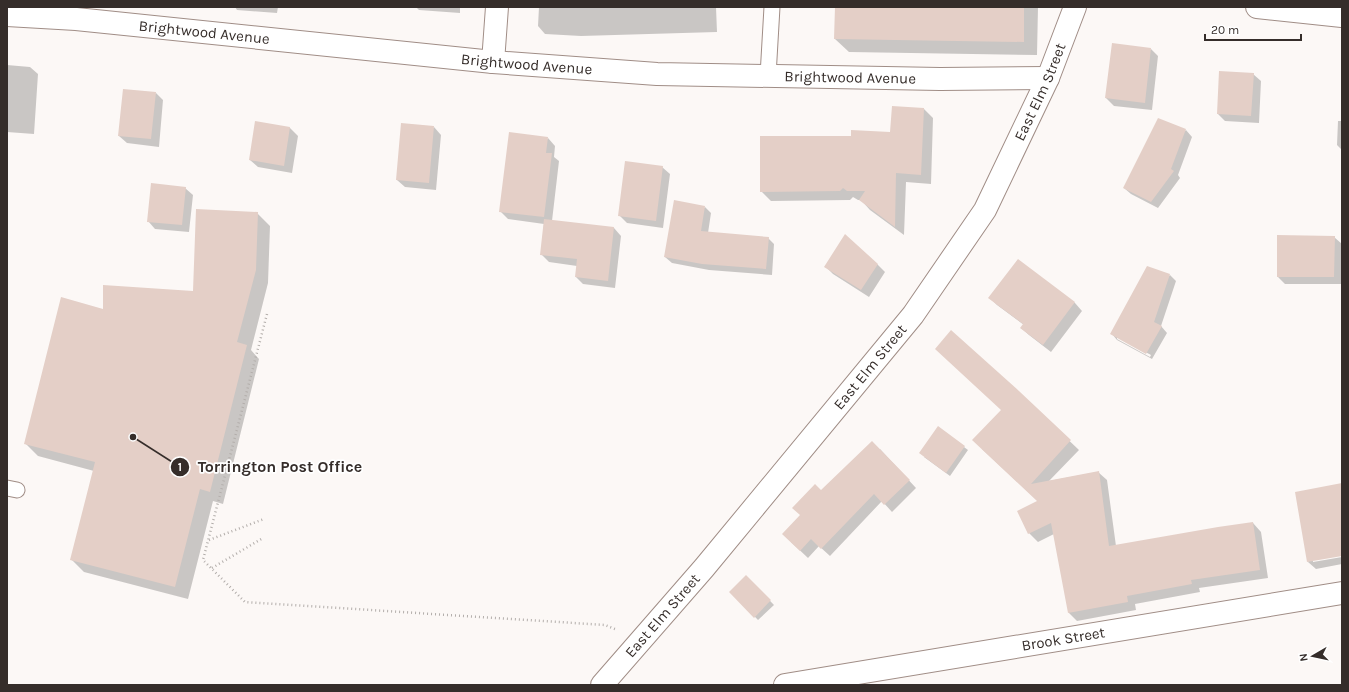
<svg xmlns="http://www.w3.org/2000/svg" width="1349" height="692" viewBox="0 0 1349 692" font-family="Karla,sans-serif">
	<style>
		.shadow { fill: #0003; fill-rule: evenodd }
		.building { fill: #e4cfc7 }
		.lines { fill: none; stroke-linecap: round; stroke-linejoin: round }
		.lane-casing { stroke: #a08d86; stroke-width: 17 }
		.street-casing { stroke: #a08d86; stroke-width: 24 }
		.primary-casing { stroke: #a08d86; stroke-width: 24 }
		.path { stroke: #b3aeab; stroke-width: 2.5; stroke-dasharray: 1 3; stroke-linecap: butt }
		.lane { stroke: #fff; stroke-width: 15 }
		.street { stroke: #fff; stroke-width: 22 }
		.primary { stroke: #fff; stroke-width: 22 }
		.labels { text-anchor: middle; stroke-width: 3.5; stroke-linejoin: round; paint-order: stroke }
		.street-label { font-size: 15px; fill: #352d2a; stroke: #fff }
		.leader { fill: none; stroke: #352d2a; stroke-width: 1.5 }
		.callout-dot { fill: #352d2a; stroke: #fff; stroke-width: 1.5 }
		.mark-label { font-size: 12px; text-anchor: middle; font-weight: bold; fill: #fff }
		.callout-label { font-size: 16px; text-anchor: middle; font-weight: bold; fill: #352d2a; stroke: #fff; stroke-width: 3.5; stroke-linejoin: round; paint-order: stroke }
	</style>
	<rect width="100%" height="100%" fill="#fcf8f6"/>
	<!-- shadow -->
	<path class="shadow" d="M235,7H278L277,13L237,10Z
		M416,7H460V13L419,10Z
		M539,7H716L717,32L581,36L545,34L538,26Z
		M836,7H1038L1037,55L849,52L835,39Z
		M1151,49L1158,56L1152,110L1114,106L1106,98Z
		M7,65L30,67L38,74L34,134L7,132Z
		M1253,74L1261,81L1259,123L1225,121L1218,114Z
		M156,93L163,100L159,147L127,143L119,136Z
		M924,109L933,118L931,184L906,182L904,235L870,210L861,200H858L853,197L850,200L771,201L761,191L852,137L891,133Z
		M1338,121H1342V150L1337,145Z
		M256,123L290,128L298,136L292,173L258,167L250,160Z
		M434,127L441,135L436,190L405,187L397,180Z
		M1186,130L1192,137L1178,175L1180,178L1158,208L1131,194L1124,188Z
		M548,138L555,146L554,157L559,161L552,221L614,228L621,236L615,288L583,284L576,277L577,266L549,262L541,254L544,224L508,219L500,211Z
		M662,167L670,174L663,228L627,223L619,215Z
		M185,188L193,195L189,232L155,229L148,221Z
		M705,207L711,213L708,233L768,238L774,244L772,275L709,270L672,263L665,257Z
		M257,213L270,226L268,283L251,350L259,359L223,504L213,501L188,599L84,572L71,559L94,471L38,456L25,443L104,310L194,292Z
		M1334,237L1342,244V284H1285L1278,277Z
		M1018,260L1075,303L1082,311L1051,352L1029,335L1021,328L1024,325L997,305L990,298Z
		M877,264L885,272L869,297L833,274L825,266Z
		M1170,275L1176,281L1161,326L1167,333L1152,359L1117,340L1112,334ZM1117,337L1151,355L1150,357L1117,339Z
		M1018,392L1079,450L1049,481L1098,472L1107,480L1116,546L1253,523L1261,532L1268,578L1199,588L1200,592L1135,604L1136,610L1077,621L1069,613L1054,534L1038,542L1029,533L1038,501L982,449Z
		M964,447L968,450L950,476L924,457Z
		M880,449L916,488L892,512L882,501L830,556L819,546L808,558L791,542L801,515L821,491Z
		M1342,492V555L1313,560V562L1342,557V564L1316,569L1308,562Z
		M746,576L774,605L758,620L731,592Z"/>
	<!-- building -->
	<path class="building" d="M835,7H1024V42L834,39Z
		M1112,43L1151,48L1145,103L1105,98Z
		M1219,71L1254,73L1251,116L1217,114Z
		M123,89L156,92L151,139L118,136Z
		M892,106L924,108L921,175L896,173L895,227L859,200L865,191H847L843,188L840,191L760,192V136H851V130L890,132Z
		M1158,118L1186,129L1171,169L1174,171L1151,202L1123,188Z
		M255,121L290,127L284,166L249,160Z
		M401,123L434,126L429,183L396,180Z
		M509,132L548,137L546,153H552L544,217L499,212Z
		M625,161L663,166L656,221L618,216Z
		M151,183L186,187L182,225L147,222Z
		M674,200L705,206L701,231L769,237L766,269L702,264L664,257Z
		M196,209L258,212L256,270L237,342L247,345L210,492L200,489L175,587L70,560L95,462L24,444L61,297L103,309V285L193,291Z
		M544,219L614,227L608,281L575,277L577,259L540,255Z
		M845,234L878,264L861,290L824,267Z
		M1277,235L1335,236L1334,277H1277Z
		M1018,259L1075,302L1043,345L1020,328L1023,324L988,298Z
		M1147,266L1170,274L1154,322L1162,326L1146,354L1110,334Z
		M951,330L1019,391L1071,440L1031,484L1099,471L1109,546L1218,527L1253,522L1260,570L1191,580L1192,584L1127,596L1128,602L1068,613L1051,523L1028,534L1017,511L1037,501L972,440L1001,410L935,349Z
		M938,426L965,446L946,473L919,453Z
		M872,441L910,480L884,505L874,494L821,549L811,539L800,551L782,534L800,515L792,508L815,484L821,490Z
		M1342,483V556L1307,562L1295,492Z
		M746,575L771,600L754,618L729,592Z"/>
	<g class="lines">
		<defs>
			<path id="lane" d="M768,76L772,7
				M7,488L17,490"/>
			<g id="street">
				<path d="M1257,7L1342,16"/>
				<path id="s1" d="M7,15L76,19L493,62L657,74L940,79L1048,78"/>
				<path d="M493,62L497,7"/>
				<path id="s2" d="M785,685L1342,593"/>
			</g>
			<g id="primary">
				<path id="s3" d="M602,685L704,568L913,315L985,210L1048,78L1075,7"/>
			</g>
		</defs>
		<!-- lane casing -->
		<use href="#lane" class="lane-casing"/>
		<!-- street casing -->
		<use href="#street" class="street-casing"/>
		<!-- primary casing -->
		<use href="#primary" class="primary-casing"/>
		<!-- path -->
		<path class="path" d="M267,314L203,560L245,602L605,625L615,629
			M209,540L264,519
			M212,568L263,538"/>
		<!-- lane -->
		<use href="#lane" class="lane"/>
		<!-- street -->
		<use href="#street" class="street"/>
		<!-- primary -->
		<use href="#primary" class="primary"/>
	</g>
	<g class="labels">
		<!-- street labels -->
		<g class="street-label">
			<text dy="5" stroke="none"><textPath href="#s1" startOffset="198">Brightwood Avenue</textPath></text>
			<text dy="5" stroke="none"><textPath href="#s1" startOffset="522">Brightwood Avenue</textPath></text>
			<text dy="5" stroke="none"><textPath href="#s1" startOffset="846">Brightwood Avenue</textPath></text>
			<text dy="5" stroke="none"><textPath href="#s3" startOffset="741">East Elm Street</textPath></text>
			<text dy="5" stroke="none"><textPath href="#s3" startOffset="416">East Elm Street</textPath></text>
			<text dy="5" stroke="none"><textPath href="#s3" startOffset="92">East Elm Street</textPath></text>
			<text dy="5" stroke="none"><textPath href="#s2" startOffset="282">Brook Street</textPath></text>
		</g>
	</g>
	<!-- callouts -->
	<path class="leader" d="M133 437L180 467"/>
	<g class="callout-dot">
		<circle cx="133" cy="437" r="4"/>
		<circle cx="180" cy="467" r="10"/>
	</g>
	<g class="mark-label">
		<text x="180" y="471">1</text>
	</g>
	<g class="callout-label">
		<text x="280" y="472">Torrington Post Office</text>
	</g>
	<!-- border -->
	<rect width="1349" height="692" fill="none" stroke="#352d2a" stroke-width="16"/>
	<!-- north arrow -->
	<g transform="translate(1313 656) rotate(261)" stroke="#ffffff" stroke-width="3" paint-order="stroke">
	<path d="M0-3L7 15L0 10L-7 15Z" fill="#352d2a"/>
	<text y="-6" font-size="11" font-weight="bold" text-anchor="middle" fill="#352d2a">N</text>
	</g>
	<!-- scale -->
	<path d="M1205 34v6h96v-6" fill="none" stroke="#352d2a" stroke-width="2"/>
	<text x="1211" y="34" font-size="12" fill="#352d2a" stroke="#ffffff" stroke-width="3" paint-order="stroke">20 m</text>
</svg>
